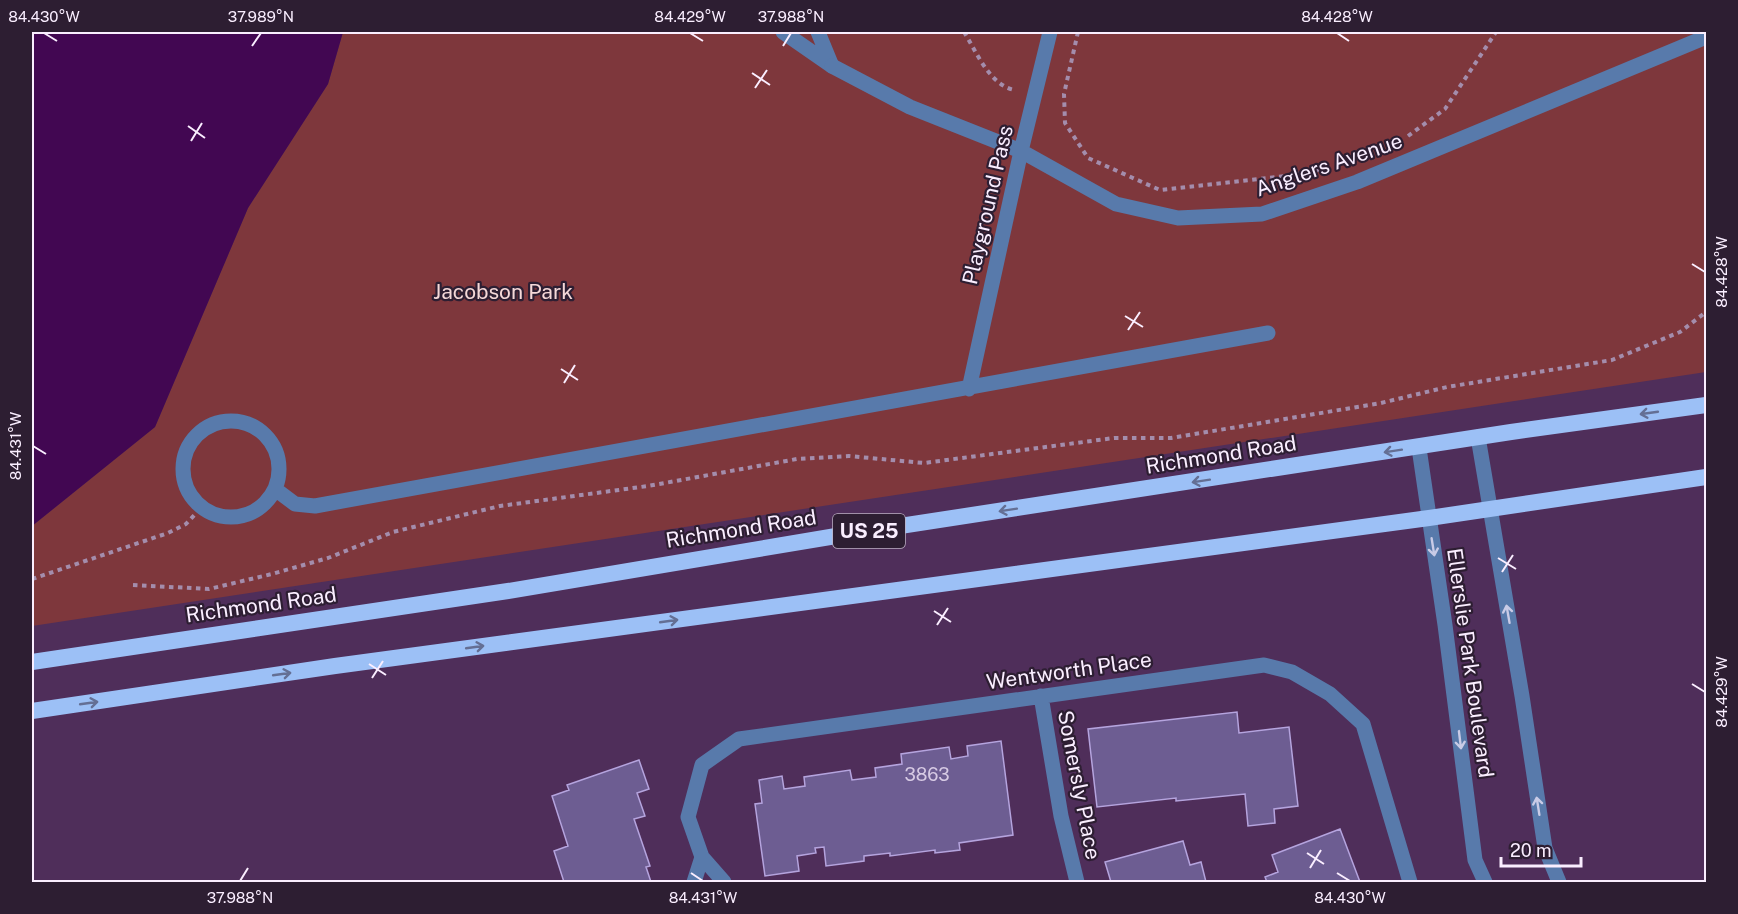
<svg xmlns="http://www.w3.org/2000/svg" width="1738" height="914" viewBox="0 0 1738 914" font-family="'Public Sans',sans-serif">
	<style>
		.green { fill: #7e373c }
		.water { fill: #420752 }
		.building { fill: #6d5d92; stroke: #b5a4de; stroke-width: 1.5 }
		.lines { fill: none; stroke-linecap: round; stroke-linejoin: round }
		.path { stroke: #a48dac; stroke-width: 4; stroke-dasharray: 4.5 4.5; stroke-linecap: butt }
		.service { stroke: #587aab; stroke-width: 15 }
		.minor { stroke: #587aab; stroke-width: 15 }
		.trunk { stroke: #9cc0f6; stroke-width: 16 }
		.oneway { stroke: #646f94 }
		.oneway2 { stroke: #c9cbe6 }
		.ticks { fill: none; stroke: #faeeff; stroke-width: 2 }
		.labels { text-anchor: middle; stroke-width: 4.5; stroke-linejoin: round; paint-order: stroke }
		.number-label { font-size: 18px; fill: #d7cae4 }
		.shield { fill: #2d1e32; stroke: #bcb0c2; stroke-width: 1.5 }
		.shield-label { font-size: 20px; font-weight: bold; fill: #faeeff }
		.street-label { font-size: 21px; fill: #faeeff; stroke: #2d1e32 }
		.park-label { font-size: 21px; fill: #f5d8d8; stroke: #2d1e32 }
		.neatline { fill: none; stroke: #faeeff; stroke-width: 2 }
		.ticks-label { font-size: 15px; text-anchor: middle; fill: #faeeff }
	</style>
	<rect width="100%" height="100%" fill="#4f2e5a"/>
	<!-- green -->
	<path class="green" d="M343,32H1706V372L32,626V526L155,427L248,208L328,84Z"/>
	<!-- water -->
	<path class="water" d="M32,32H343L328,84L248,208L155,427L32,526Z"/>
	<!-- building -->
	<path class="building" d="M1237,712L1239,733L1289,727L1298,806L1274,809L1275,823L1248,826L1245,794L1176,801V798L1097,807L1088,729Z
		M1001,741L1013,835L959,843L960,850L935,853V850L890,856V853L864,856V861L826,866L824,847L815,848L816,853L797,856L799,871L765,876L755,804L762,803L759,780L782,776L784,789L805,786L804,777L850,770L852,780L876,777L875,768L902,764L901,754L949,747L951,759L968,756L967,746Z
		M639,760L649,789L637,793L645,816L634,819L650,866L646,867L651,882H564L554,851L568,846L552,796L569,790L567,785Z
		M1340,829L1360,882H1267L1265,877L1278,872L1272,855Z
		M1183,841L1190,865L1201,862L1206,882H1111L1105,862Z"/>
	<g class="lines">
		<!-- path -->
		<path class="path" d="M964,32C976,51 990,86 1015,90
			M1078,32L1064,94L1065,123L1088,158L1160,190L1286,176L1325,169
			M1408,136L1445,109L1496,32
			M32,579L168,533L186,524L202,507
			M133,585L209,589L272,574L328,558L393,532L500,506L648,486L797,459L849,456L924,463L1114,438H1171L1381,403L1447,387L1612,360L1680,332L1706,312"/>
		<!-- service -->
		<path class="service" d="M783,32L832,66
			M818,32L832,66"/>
		<!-- minor -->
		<path class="minor" d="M832,66L910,107L1021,151L1116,204L1178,218L1262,214L1357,182L1706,37
			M969,389L1021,151L1050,32
			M183 469a48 48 0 1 1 96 0a48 48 0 1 1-96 0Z
			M1478,437L1522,696L1545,848L1559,882
			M1419,448L1445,625L1475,860L1485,882
			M275,489L295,504L315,506L1268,333
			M1041,696L1061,816L1077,882
			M694,882L702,857
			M724,882L702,857L688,817L702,765L739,739L1264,665L1292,672L1330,694L1363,724L1410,882"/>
		<!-- trunk -->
		<path class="trunk" d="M32,662L508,591L848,534L1511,432L1706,405
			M32,711L335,666L1429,518L1706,477"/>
	</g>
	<!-- one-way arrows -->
	<defs><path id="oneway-shaft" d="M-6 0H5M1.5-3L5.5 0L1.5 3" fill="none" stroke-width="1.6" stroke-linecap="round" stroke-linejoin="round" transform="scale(1.5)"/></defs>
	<g class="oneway">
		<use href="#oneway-shaft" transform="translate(1649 413) rotate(172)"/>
		<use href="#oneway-shaft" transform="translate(1393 451) rotate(171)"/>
		<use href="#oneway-shaft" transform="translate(1201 481) rotate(171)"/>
		<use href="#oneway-shaft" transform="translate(1008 510) rotate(171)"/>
		<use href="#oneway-shaft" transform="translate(669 621) rotate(-8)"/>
		<use href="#oneway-shaft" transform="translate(475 647) rotate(-8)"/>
		<use href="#oneway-shaft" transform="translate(282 674) rotate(-8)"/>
		<use href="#oneway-shaft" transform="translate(89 703) rotate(-8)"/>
	</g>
	<g class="oneway2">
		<use href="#oneway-shaft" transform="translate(1433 547) rotate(81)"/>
		<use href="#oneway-shaft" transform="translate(1508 614) rotate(-100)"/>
		<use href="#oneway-shaft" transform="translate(1460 740) rotate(83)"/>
		<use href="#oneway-shaft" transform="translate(1538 806) rotate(-99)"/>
	</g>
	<!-- ticks -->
	<path class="ticks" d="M44,33L57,41M690,33L703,41M1337,33L1349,41M252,46L261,33M783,46L791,33M752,73L770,85M755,88L767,70M188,126L205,138M191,141L202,123M1692,264L1705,272M1125,316L1143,327M1128,330L1140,312M561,369L578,380M564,383L575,365M33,446L46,454M1498,558L1516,569M1502,572L1513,555M934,611L951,622M937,625L948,608M369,664L386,675M372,678L383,661M1692,684L1705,692M1307,853L1324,864M1310,868L1321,850M691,873L703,881M1337,873L1350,881M240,881L248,868"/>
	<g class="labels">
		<!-- number labels -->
		<g class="number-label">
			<text x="927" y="781">3863</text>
		</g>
		<!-- shield labels -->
		<rect class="shield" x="833" y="514" width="72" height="34" rx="4.5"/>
		<g class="shield-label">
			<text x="869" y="538">US 25</text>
		</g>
		<!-- street labels -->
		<g class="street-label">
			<text transform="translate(1329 165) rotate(-19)" y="7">Anglers Avenue</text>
			<text transform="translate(988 205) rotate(-77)" y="7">Playground Pass</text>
			<text transform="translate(1221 455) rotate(-9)" y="7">Richmond Road</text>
			<text transform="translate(741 529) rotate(-9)" y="7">Richmond Road</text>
			<text transform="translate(261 605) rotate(-8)" y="7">Richmond Road</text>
			<text transform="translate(1470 663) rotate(82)" y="7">Ellerslie Park Boulevard</text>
			<text transform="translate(1069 671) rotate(-8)" y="7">Wentworth Place</text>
			<text transform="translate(1079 785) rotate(79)" y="7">Somersly Place</text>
		</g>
		<!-- park labels -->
		<g class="park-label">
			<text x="503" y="299">Jacobson Park</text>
		</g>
	</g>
	<!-- border -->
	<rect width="1738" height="914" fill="none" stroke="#2d1e32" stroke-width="66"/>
	<!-- scale -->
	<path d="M1501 857v9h80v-9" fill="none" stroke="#faeeff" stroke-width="3"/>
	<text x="1510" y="857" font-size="18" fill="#faeeff" stroke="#2d1e32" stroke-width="4.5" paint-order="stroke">20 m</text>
	<rect x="33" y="33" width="1672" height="848" class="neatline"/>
	<g class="ticks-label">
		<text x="44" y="22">84.430°W</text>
		<text x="261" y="22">37.989°N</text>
		<text x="690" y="22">84.429°W</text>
		<text x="791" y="22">37.988°N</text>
		<text x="1337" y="22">84.428°W</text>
		<text transform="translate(1722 272) rotate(-90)" y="5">84.428°W</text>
		<text transform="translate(16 446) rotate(-90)" y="5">84.431°W</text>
		<text transform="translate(1722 692) rotate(-90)" y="5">84.429°W</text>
		<text x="240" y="903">37.988°N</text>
		<text x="703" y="903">84.431°W</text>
		<text x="1350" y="903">84.430°W</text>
	</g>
</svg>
